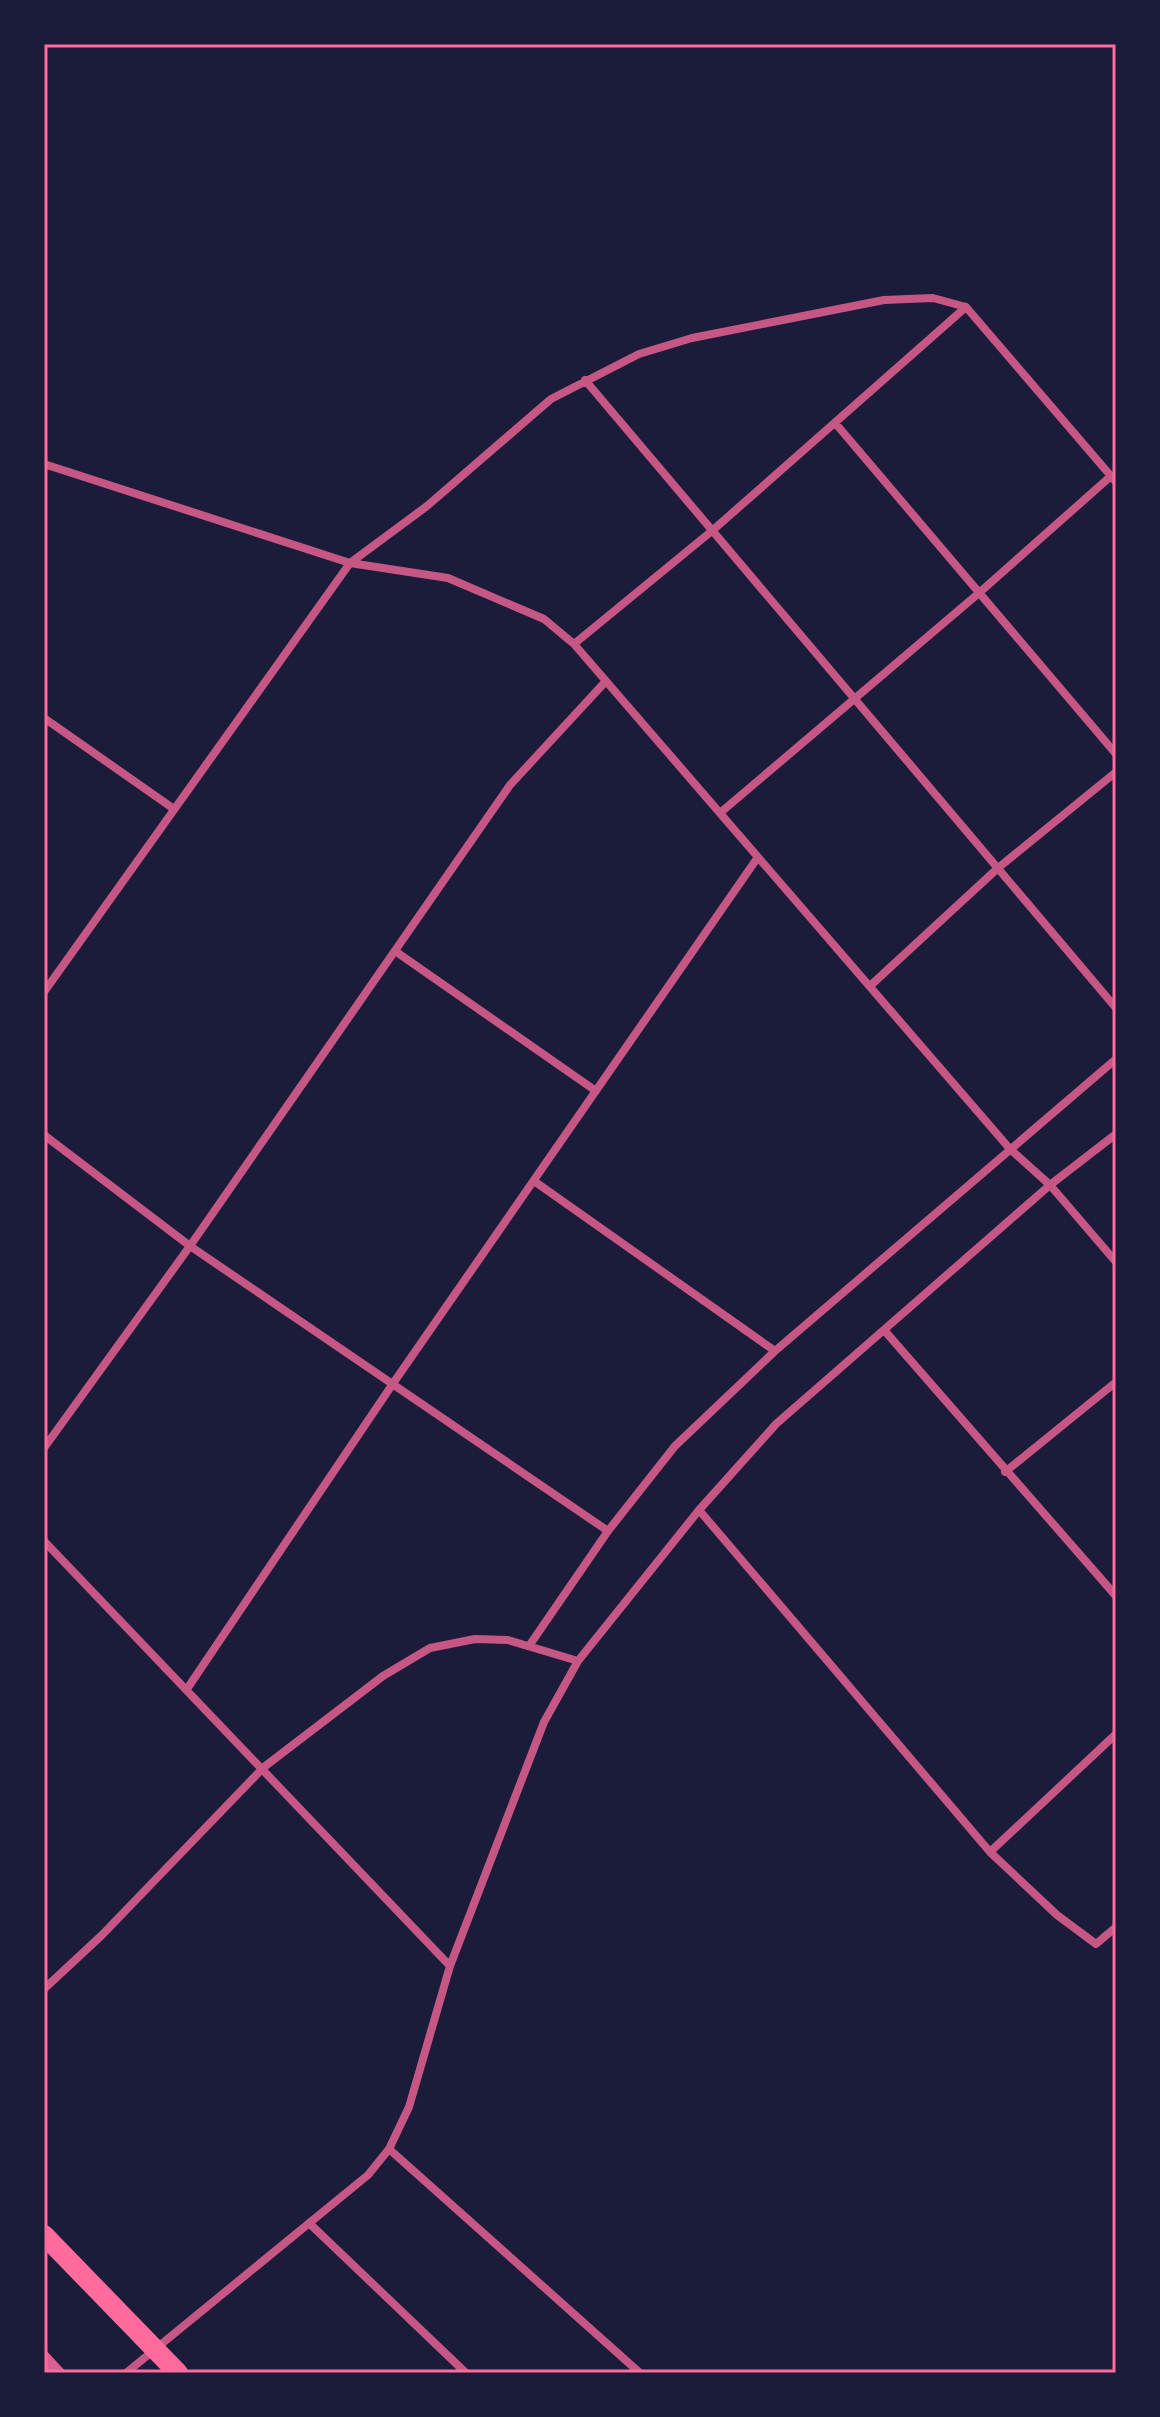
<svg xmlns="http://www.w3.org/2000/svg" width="1160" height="2417" viewBox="0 0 1160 2417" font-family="'Public Sans',sans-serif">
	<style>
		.building { fill: #dd5f8e }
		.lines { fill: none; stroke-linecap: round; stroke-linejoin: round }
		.minor { stroke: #c65784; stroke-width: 8 }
		.primary { stroke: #ff6b9d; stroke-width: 20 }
		.neatline { fill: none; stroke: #ff6b9d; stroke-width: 3 }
	</style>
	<rect width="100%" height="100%" fill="#1b1b3a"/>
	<!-- building -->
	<path class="building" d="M44,2348L67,2373H44Z"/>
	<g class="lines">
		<!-- minor -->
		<path class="minor" d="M585,380L1116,1008
			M836,424L1116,754
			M44,464L350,563L448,578L544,619L574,644L1010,1149L1050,1185L1116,1262
			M574,644L713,530L966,307
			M44,718L174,809
			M720,813L979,593L1111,476
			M395,951L596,1091
			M870,986L998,868L1116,772
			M44,992L350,563L427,506L551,399L639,354L692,338L884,300L933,298L966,307L1116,482
			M44,1135L190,1246L608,1531
			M534,1181L775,1351
			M884,1330L1116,1596
			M44,1448L190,1246L510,785L606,681
			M1005,1472L1116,1382
			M699,1510L990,1852L1057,1915L1096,1944L1116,1927
			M44,1541L450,1966
			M529,1646L608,1531L675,1446L775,1351L1116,1059
			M187,1689L394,1382L758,857
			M990,1852L1116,1734
			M44,1989L102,1935L264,1767L383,1676L430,1648L475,1639L508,1640L578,1661
			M389,2149L640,2373
			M309,2223L466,2373
			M126,2373L368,2175L389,2149L409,2107L450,1966L544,1722L578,1661L699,1510L776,1424L1050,1185L1116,1134"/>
		<!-- primary -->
		<path class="primary" d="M44,2235L178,2373"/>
	</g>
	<!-- border -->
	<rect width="1160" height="2417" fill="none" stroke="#1b1b3a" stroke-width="92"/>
	<rect x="46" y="46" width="1068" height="2325" class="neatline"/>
</svg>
